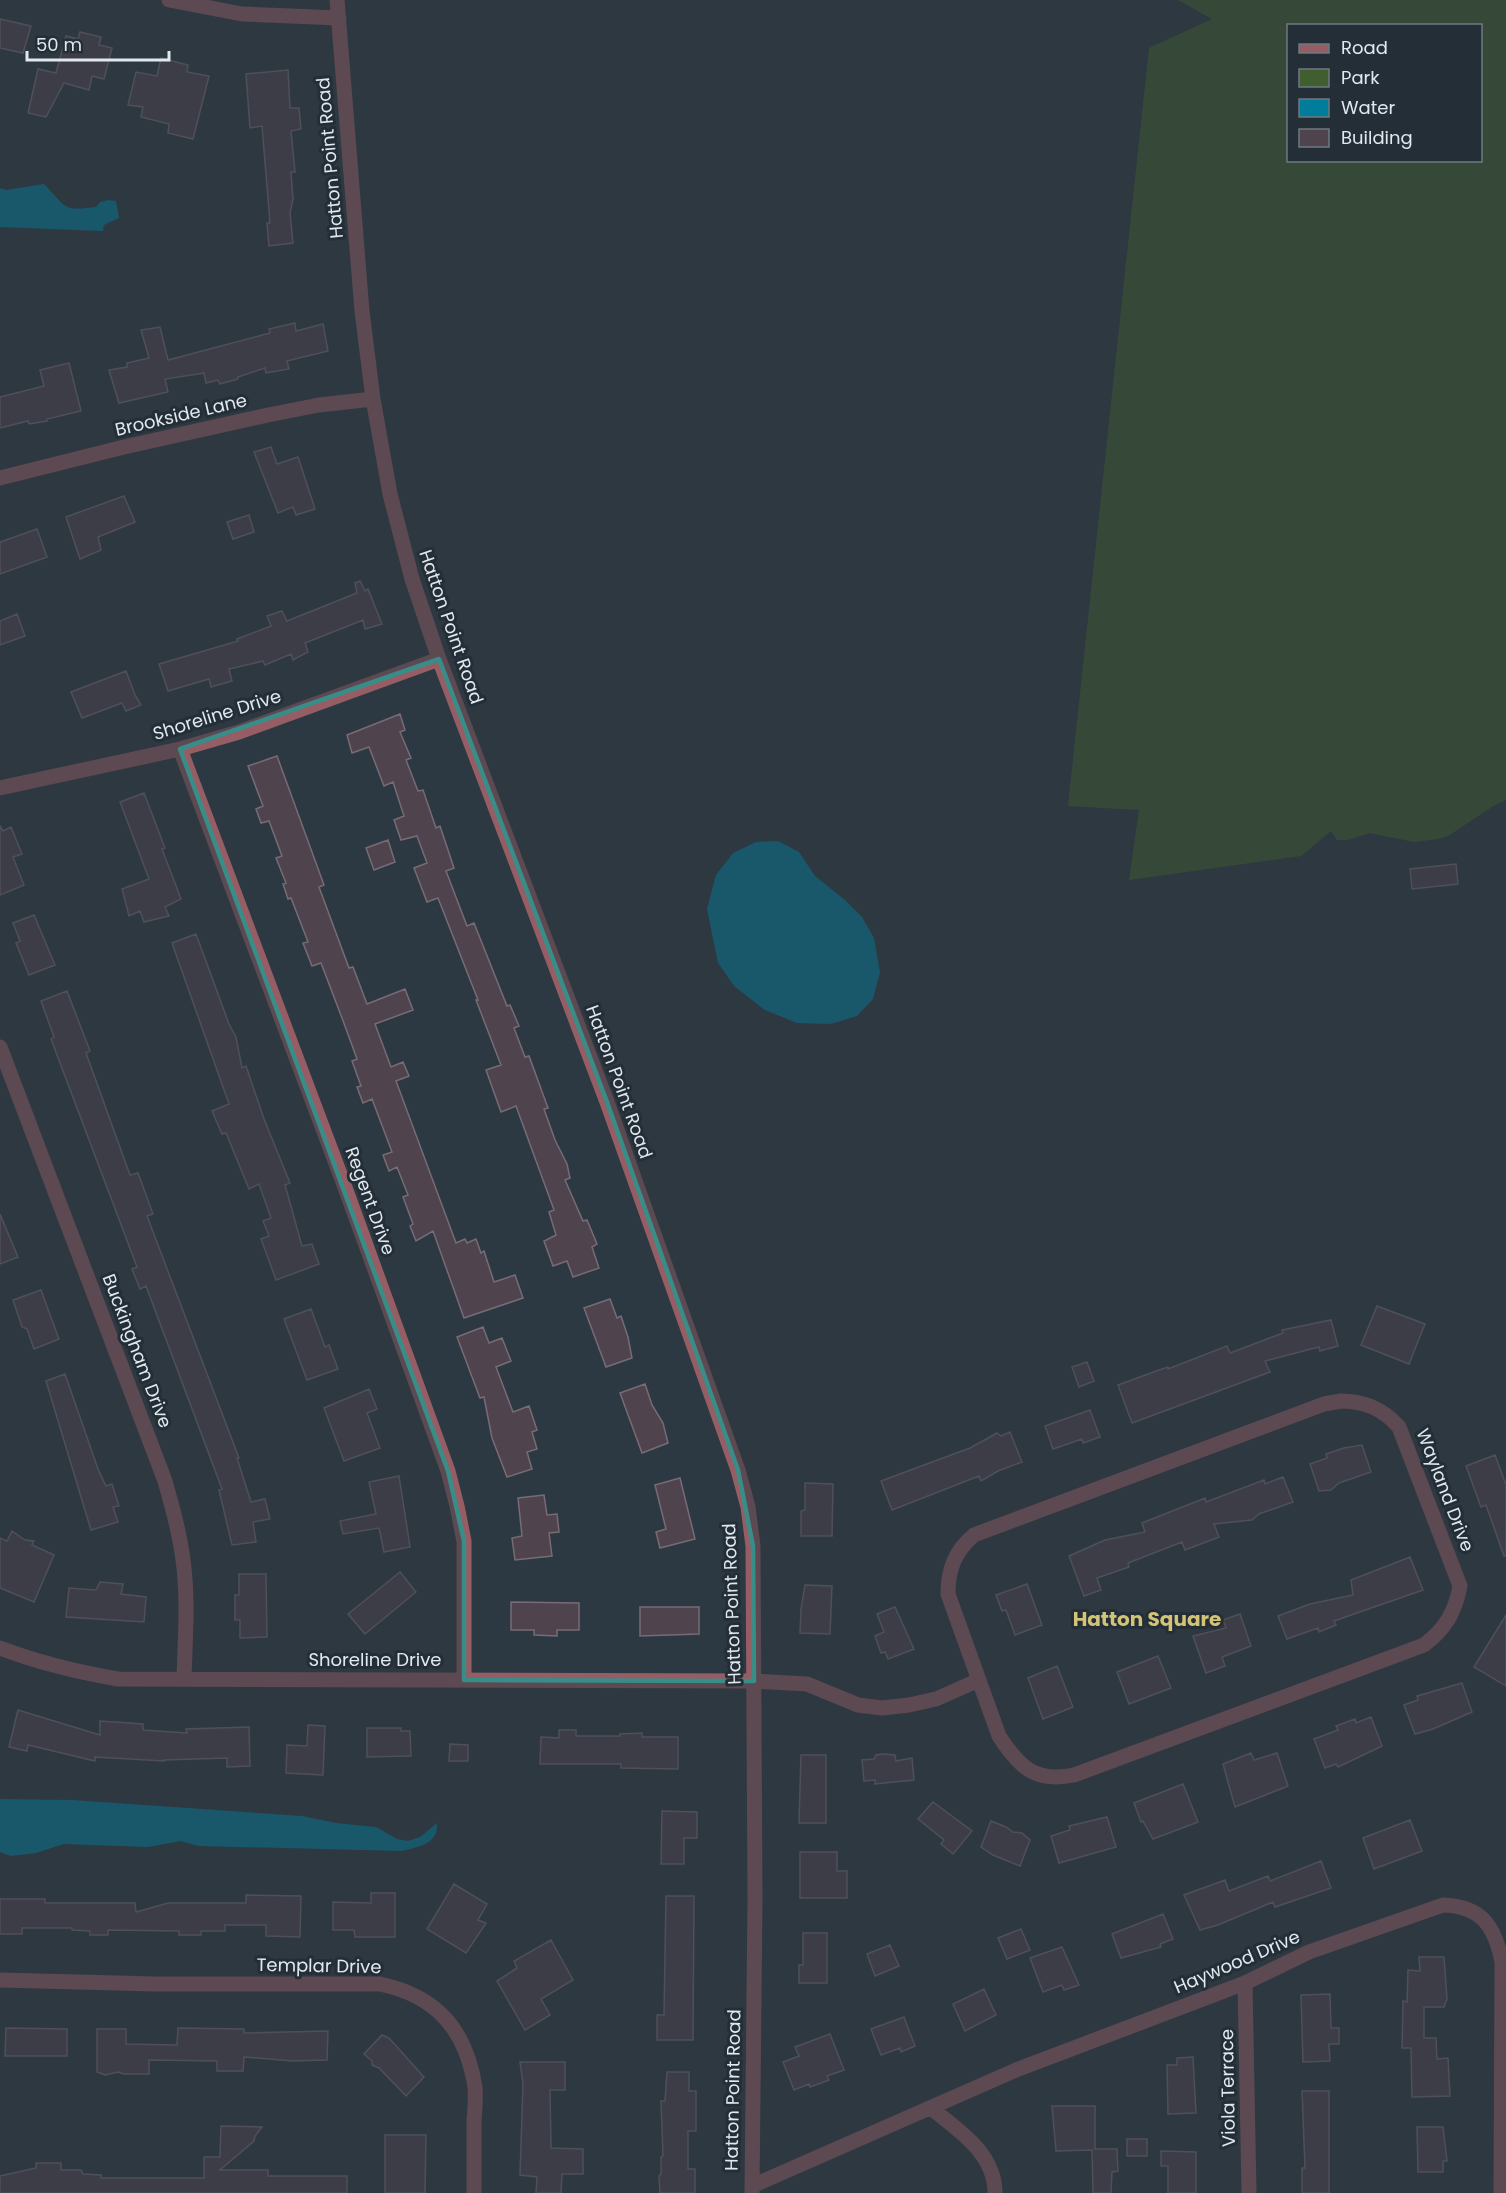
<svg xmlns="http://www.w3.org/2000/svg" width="1506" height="2193" viewBox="0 0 1506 2193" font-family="Poppins,sans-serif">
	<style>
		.green { fill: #415e30; fill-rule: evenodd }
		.water { fill: #007d9b }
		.building { fill: #4f444e; stroke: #776b76; stroke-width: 1.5 }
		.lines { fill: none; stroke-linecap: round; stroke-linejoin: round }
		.minor { stroke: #965e64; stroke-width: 15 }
		.marked { fill: none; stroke: #398d88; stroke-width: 4.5; stroke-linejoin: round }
		.labels { text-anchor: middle; stroke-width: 6; stroke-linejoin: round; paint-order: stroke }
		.street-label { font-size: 18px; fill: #e1e8ee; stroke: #232e37 }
		.neighbourhood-label { font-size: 20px; font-weight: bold; fill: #d2c376; stroke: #232e37 }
	</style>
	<rect width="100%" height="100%" fill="#2d3942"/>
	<!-- green -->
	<path class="green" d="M1178,0H1506V800L1495,805L1448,836L1438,839L1414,842L1370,833L1348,840H1337L1331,831L1301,856L1129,880L1139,810L1068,806L1149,48L1212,19ZM1288,26H1480V160H1288Z"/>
	<!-- water -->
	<path class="water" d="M44,184C67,208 62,211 96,207L100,202L108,200L116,201L119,218L104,225L103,231L0,227V188L6,190Z
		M778,841L799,852L815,876L845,900L862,917L874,938L880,972L873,999L857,1016L831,1024L797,1023L765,1010L735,987L718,963L707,909L716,875L733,853L756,842Z
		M0,1799L72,1800L302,1816L336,1823L376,1827L397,1839L408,1841L420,1837L437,1823C439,1844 418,1847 402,1851L198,1846L181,1841L148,1847L64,1844L36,1853L11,1856L0,1852Z"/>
	<!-- building -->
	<path class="building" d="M0,19L31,26L23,53L0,48Z
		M80,32L101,37L99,45L112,48L104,79L92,76L89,90L64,83L46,117L28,113L38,69L56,73L66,36L78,39Z
		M161,58L188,65L187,72L209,76L193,139L168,133L169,124L141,117L143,107L128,105L136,72L157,76Z
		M288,70L290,108H299L301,129L291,131L295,172H291L293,199L290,213L293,243L269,246L267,223H270L262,126L250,128L246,74Z
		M295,323L296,331L323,324L328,351L287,361L289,369L266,373L265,368L238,377V379L220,384L218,380L206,383L204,373L165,379L168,392L119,403L109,370L127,367V363L149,358L141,330L160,327L168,360L270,333L269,329Z
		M69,363L81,411L47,419V421L29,424L28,421L0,428V397L44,386L40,370Z
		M271,447L277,464L298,457L315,509L296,515L293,507L278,513L254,452Z
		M124,496L135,522L98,537L101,550L80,559L66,517Z
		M249,515L254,532L233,539L227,522Z
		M37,529L47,557L0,574V542Z
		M360,581L365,591L368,589L382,624L365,629L363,620L305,643L308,652L293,660L291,654L265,665L263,661L229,669L232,681L211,687L209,679L168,691L159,664L238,641L237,639L271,626L267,616L282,611L287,621L357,593L355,583Z
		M17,614L25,636L0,645V621Z
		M126,671L135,695L141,705L126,711L122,703L82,718L71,692Z
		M400,714L405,730L400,732L411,758L406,760L418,791L423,790L436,828L440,826L454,868L446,871L467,926L474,923L507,1006L510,1005L519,1026L514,1028L525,1057L529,1056L548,1108L544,1109L555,1140L567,1164L570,1178L565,1180L583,1221L587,1220L597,1244L592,1247L599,1268L573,1277L567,1261L553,1266L544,1241L556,1235L549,1212L554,1210L516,1106L501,1112L486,1070L501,1065L476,1000H478L438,898L427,902L414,868L427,863L417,836L401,840L394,820L404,816L393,782L384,786L369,747L352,753L347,735Z
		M277,756L324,885L319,887L349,968L353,967L367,1004L405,989L413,1010L375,1024L391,1067L403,1062L409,1076L396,1081L456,1243L465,1239L467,1243L476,1239L481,1253L484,1251L494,1282L515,1275L523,1298L464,1318L433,1231L416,1241L410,1226L413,1224L403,1197L408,1195L397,1167L389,1171L383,1155L392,1152L372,1099L363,1103L357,1087L361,1086L352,1061L357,1059L342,1018L321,963L312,966L303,943L308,942L291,898L288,899L283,884L286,883L276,858L282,856L269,821L261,823L256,809L263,806L248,766Z
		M144,793L165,848L162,849L181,899L165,907L169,916L144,922L140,911L129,916L122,889L149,879L120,802Z
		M0,826L3,831L11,827L22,854L13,857L24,885L0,895Z
		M388,840L395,862L374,870L366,848Z
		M1456,864L1458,884L1412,889L1410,869Z
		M34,915L55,965L29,975L16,943L20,941L13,923Z
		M196,934L229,1024L236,1037L242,1068L246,1066L264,1119L290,1183L285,1185L302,1246L312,1244L319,1264L276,1280L261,1239L269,1236L263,1221L271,1218L259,1184L249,1189L226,1133L222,1134L212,1111L229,1104L172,943Z
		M67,991L90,1051L86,1053L130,1175L138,1173L153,1214L147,1216L239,1458H237L251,1502L265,1499L270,1519L253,1522L256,1542L232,1545L219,1490L222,1489L146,1286L140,1289L132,1269L137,1267L51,1039L54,1037L41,1001Z
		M0,1214L18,1257L0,1264Z
		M41,1290L59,1339L34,1349L27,1329L22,1327L13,1300Z
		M610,1299L617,1318L621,1316L628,1337L632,1358L606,1367L584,1308Z
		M1377,1306L1425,1324L1409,1364L1361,1345Z
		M311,1309L325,1347L329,1345L338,1369L307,1380L284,1319Z
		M1331,1320L1338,1346L1320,1351L1319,1347L1265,1361L1270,1372L1132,1423L1118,1385L1159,1370L1168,1367V1369L1227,1346L1230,1353L1283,1333L1282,1330Z
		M483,1327L489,1343L502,1338L511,1361L496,1367L513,1412L529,1406L537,1430L532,1432L537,1449L527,1452L532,1469L507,1477L492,1438L484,1397L480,1398L457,1337Z
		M1087,1362L1094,1381L1079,1387L1072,1367Z
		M65,1374L98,1469L106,1486L112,1484L119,1506L113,1507L118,1522L91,1530L46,1381Z
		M645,1384L652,1405L663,1423L668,1443L642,1453L620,1393Z
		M369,1389L377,1409L367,1413L380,1448L344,1461L324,1408Z
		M1090,1410L1100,1437L1083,1443L1082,1439L1053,1449L1045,1426Z
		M1010,1432L1022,1462L998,1471L981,1481L979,1476L892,1510L881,1481L970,1448L997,1433L1001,1436Z
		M1362,1445L1371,1472L1339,1483L1331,1490L1319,1491L1310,1464L1327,1458L1326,1454L1344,1448Z
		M1495,1455L1506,1485V1556H1504L1486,1505L1481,1507L1466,1466Z
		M399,1476L410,1547L384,1552L379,1528L343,1534L340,1521L376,1514L369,1482Z
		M1283,1477L1293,1502L1259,1514L1252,1520L1214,1524L1219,1537L1185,1550L1182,1542L1128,1563L1129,1567L1097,1578L1101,1590L1084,1596L1069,1556L1105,1540L1145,1532L1142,1523L1205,1498L1206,1502L1264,1480L1265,1484Z
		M680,1478L695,1539L660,1548L656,1532L666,1529L655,1485Z
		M805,1483L833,1484L832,1536H801V1511L805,1510Z
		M544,1495L547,1515L557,1514L559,1532L549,1533L552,1556L515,1560L512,1538L522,1536L518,1498Z
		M12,1531L25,1540L34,1541L32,1545L54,1555L34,1602L0,1588V1538L7,1541Z
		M1410,1557L1423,1590L1334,1621L1336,1625L1319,1632L1318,1628L1287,1639L1278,1616L1310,1604L1353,1595L1351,1580Z
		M400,1572L416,1592L365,1634L348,1614Z
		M239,1574H266L267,1637L240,1638V1620H235V1595H239Z
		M100,1582L123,1584L121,1594L146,1597L144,1622L66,1617L69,1588L96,1590Z
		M1027,1584L1042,1625L1015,1635L1006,1610L1002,1611L996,1595Z
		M805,1585L832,1586L830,1634L800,1633L801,1609Z
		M511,1602L579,1603V1630H557V1636L534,1635V1630H511Z
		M640,1607H699V1634L640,1636Z
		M895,1607L914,1649L888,1659L885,1652L881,1653L875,1636L884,1632L877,1614Z
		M1240,1614L1251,1646L1222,1657L1225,1666L1206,1673L1193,1636L1226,1628L1223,1620Z
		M1506,1615V1686L1474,1667Z
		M1158,1656L1171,1688L1129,1704L1117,1672Z
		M1057,1666L1073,1707L1043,1719L1028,1678Z
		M1462,1683L1472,1712L1433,1729L1415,1734L1404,1705L1418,1700L1417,1696Z
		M18,1710L100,1735V1721L143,1724V1730L187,1733L186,1729L249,1727L250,1766L227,1767V1758L164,1760V1761L95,1757V1761L28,1745L27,1751L9,1747Z
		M1371,1717L1382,1746L1338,1767L1336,1764L1325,1768L1314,1739L1338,1730L1336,1726L1355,1719L1356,1723Z
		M308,1725L325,1726L323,1775L286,1773L287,1745L307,1746Z
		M367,1728H401V1731H410L411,1756L367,1757Z
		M559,1730H576V1736H620V1734L642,1733V1737H678V1769L621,1768V1764H540L541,1737L559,1738Z
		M450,1744L468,1745V1761H449Z
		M1251,1753L1254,1760L1277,1753L1288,1786L1235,1807L1223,1764Z
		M882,1754L895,1755L896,1761L912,1758L914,1780L875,1784V1780L864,1781L862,1760L874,1759L876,1755Z
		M801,1755H826V1823H799Z
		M1183,1784L1198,1822L1153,1839L1143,1821L1141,1822L1134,1803Z
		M933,1802L972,1831L953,1854L941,1844L944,1840L918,1819Z
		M662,1811L697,1812V1838H684V1864H661Z
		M1107,1817L1116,1847L1059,1863L1051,1836L1070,1830L1069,1826Z
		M1410,1820L1422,1851L1374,1869L1363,1838Z
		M991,1821L1006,1827L1013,1832L1022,1833L1030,1840L1020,1866L993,1855L981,1847Z
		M800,1852H837V1871H847V1898H800Z
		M1321,1861L1331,1888L1275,1907L1273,1902L1218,1925L1200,1930L1184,1895L1225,1880L1229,1891L1268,1876L1270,1881Z
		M454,1884L487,1904L478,1920L486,1923L466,1953L427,1929Z
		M371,1893H395V1937H355L354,1930H333V1902L371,1903Z
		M246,1895L301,1896L300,1937L266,1936V1925H225V1931H201V1935H179V1931L108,1930V1935H90V1931L72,1930V1928H22V1934H0V1899H45V1903H135L136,1912L168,1903H246Z
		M666,1896H694L693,2040H657V2015H664Z
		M1163,1914L1173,1939L1160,1944L1161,1947L1121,1958L1112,1934Z
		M1021,1929L1030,1950L1007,1959L998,1938Z
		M803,1933H827V1983H799V1965H803Z
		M551,1940L573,1980L541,1999L550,2015L525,2030L497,1981L517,1968L514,1961Z
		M890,1945L899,1966L875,1976L867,1954Z
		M1062,1947L1079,1985L1064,1990L1062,1985L1043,1992L1030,1958Z
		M1419,1957H1444L1447,1999L1444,2007H1424V2038H1436L1437,2059L1448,2058L1450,2096L1412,2097L1411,2048H1402L1403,2001L1407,2002L1408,1970L1420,1971Z
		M984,1989L996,2015L965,2031L953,2004Z
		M1330,1994L1331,2028H1339V2044H1329L1330,2061L1303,2062L1301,1995Z
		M904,2017L915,2046L901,2052L900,2048L881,2055L871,2029Z
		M6,2028L67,2029V2056H5Z
		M178,2028L244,2029V2033L328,2031L327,2060L292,2061L244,2057L243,2071H217V2061L149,2060V2074H124L118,2072L105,2075L97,2072V2029H126V2044L177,2045Z
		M830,2034L844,2070L827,2076L829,2080L810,2087L809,2084L794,2090L783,2062L799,2056L795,2047Z
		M382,2035L389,2038L424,2077L406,2096L379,2068L372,2065V2061L364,2054Z
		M1193,2057L1196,2113L1168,2114L1167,2065H1177V2058Z
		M520,2062H565V2090H550L551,2148L583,2149V2174H562L561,2193H536L537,2177L520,2175L523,2084Z
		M667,2072H689V2091H696V2131H688V2169H695V2193H660L659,2176L661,2174V2157L663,2156L661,2101H665Z
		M1302,2091H1329V2193H1302V2168H1305Z
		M1052,2106H1095V2149H1117L1118,2171L1112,2172L1111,2193H1093L1092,2150L1056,2151Z
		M221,2126L262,2127L255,2136L254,2141L220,2170H268V2176H347V2193H0V2176L36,2168V2163H61V2170H81L83,2174L101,2175V2178H204V2157H220Z
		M1417,2127H1443L1447,2161H1443V2172H1418Z
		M385,2135H426L425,2193H385Z
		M1127,2139H1147V2156H1127Z
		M1161,2151L1196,2152V2193H1168V2166H1161Z"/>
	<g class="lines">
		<!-- minor -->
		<path class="minor" d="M169,0L242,14L339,18
			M337,0L362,311L373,399L390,494L412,579L439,659L607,1102L738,1470L748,1507L753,1546L755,1898L752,2193
			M0,478L124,447L268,415L319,405L373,399
			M180,749L343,1182L448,1471L457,1506L464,1541V1680
			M0,788L180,749L239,732L439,659
			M0,1047L165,1481C173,1510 181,1538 184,1568C188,1605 185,1642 184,1679
			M1341,1401C1365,1401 1383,1409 1399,1427L1460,1586C1455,1613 1445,1629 1424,1645L1074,1775C1035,1783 1019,1767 999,1736L948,1594C948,1569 955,1551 974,1535L1324,1404Z
			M0,1648C39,1663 77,1672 118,1679L754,1681L807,1684L858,1705L882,1708L909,1705L936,1699L979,1680
			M0,1980L156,1984H380C437,1996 466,2030 475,2087C476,2098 475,2109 474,2120C474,2144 474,2169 474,2193
			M1245,1983L1249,2193
			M931,2108C959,2131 995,2153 995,2193
			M752,2186L1016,2070L1245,1983L1309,1952L1443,1905C1482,1906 1495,1927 1502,1962L1501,2193"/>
	</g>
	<!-- marked area -->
	<path d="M0 0H1506V2193H0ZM439,659L607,1102L738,1470L753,1546L754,1681L464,1680V1541L448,1471L180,749Z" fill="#2d3942" fill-opacity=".55" fill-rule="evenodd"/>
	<path class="marked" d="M439,659L607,1102L738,1470L753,1546L754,1681L464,1680V1541L448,1471L180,749Z"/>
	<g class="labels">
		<!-- street labels -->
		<g class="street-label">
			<text transform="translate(330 158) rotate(-95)" y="6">Hatton Point Road</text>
			<text transform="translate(181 415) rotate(-13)" y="6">Brookside Lane</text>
			<text transform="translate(451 627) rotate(71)" y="6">Hatton Point Road</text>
			<text transform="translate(217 715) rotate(-17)" y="6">Shoreline Drive</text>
			<text transform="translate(619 1082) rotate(70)" y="6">Hatton Point Road</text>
			<text transform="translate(370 1201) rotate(70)" y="6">Regent Drive</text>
			<text transform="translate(137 1351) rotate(69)" y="6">Buckingham Drive</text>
			<text transform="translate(1445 1490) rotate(69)" y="6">Wayland Drive</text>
			<text transform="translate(732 1604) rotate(-92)" y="6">Hatton Point Road</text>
			<text x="375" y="1666">Shoreline Drive</text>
			<text transform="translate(1237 1962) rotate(-23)" y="6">Haywood Drive</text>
			<text transform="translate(319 1966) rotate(1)" y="6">Templar Drive</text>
			<text transform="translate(1228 2088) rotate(-91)" y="6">Viola Terrace</text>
			<text transform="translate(733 2090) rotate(-89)" y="6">Hatton Point Road</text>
		</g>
		<!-- neighbourhood labels -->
		<g class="neighbourhood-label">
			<text x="1147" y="1626">Hatton Square</text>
		</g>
	</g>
	<!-- legend -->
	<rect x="1287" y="24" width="195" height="138" fill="#232e37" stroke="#6f7880" stroke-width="1.5"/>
	<rect x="1299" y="44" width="30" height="9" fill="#965e64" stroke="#6f7880" stroke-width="1.5"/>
	<text x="1341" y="54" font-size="18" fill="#e1e8ee">Road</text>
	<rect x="1299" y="69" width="30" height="18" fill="#415e30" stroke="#6f7880" stroke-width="1.5"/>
	<text x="1341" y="84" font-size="18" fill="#e1e8ee">Park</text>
	<rect x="1299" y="99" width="30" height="18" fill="#007d9b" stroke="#6f7880" stroke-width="1.5"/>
	<text x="1341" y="114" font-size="18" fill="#e1e8ee">Water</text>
	<rect x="1299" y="129" width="30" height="18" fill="#4f444e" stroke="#6f7880" stroke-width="1.5"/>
	<text x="1341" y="144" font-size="18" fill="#e1e8ee">Building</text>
	<!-- scale -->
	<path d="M27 51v9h142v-9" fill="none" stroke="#e1e8ee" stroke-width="3"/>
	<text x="36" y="51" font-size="18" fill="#e1e8ee" stroke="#232e37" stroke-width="4.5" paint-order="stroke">50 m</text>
</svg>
